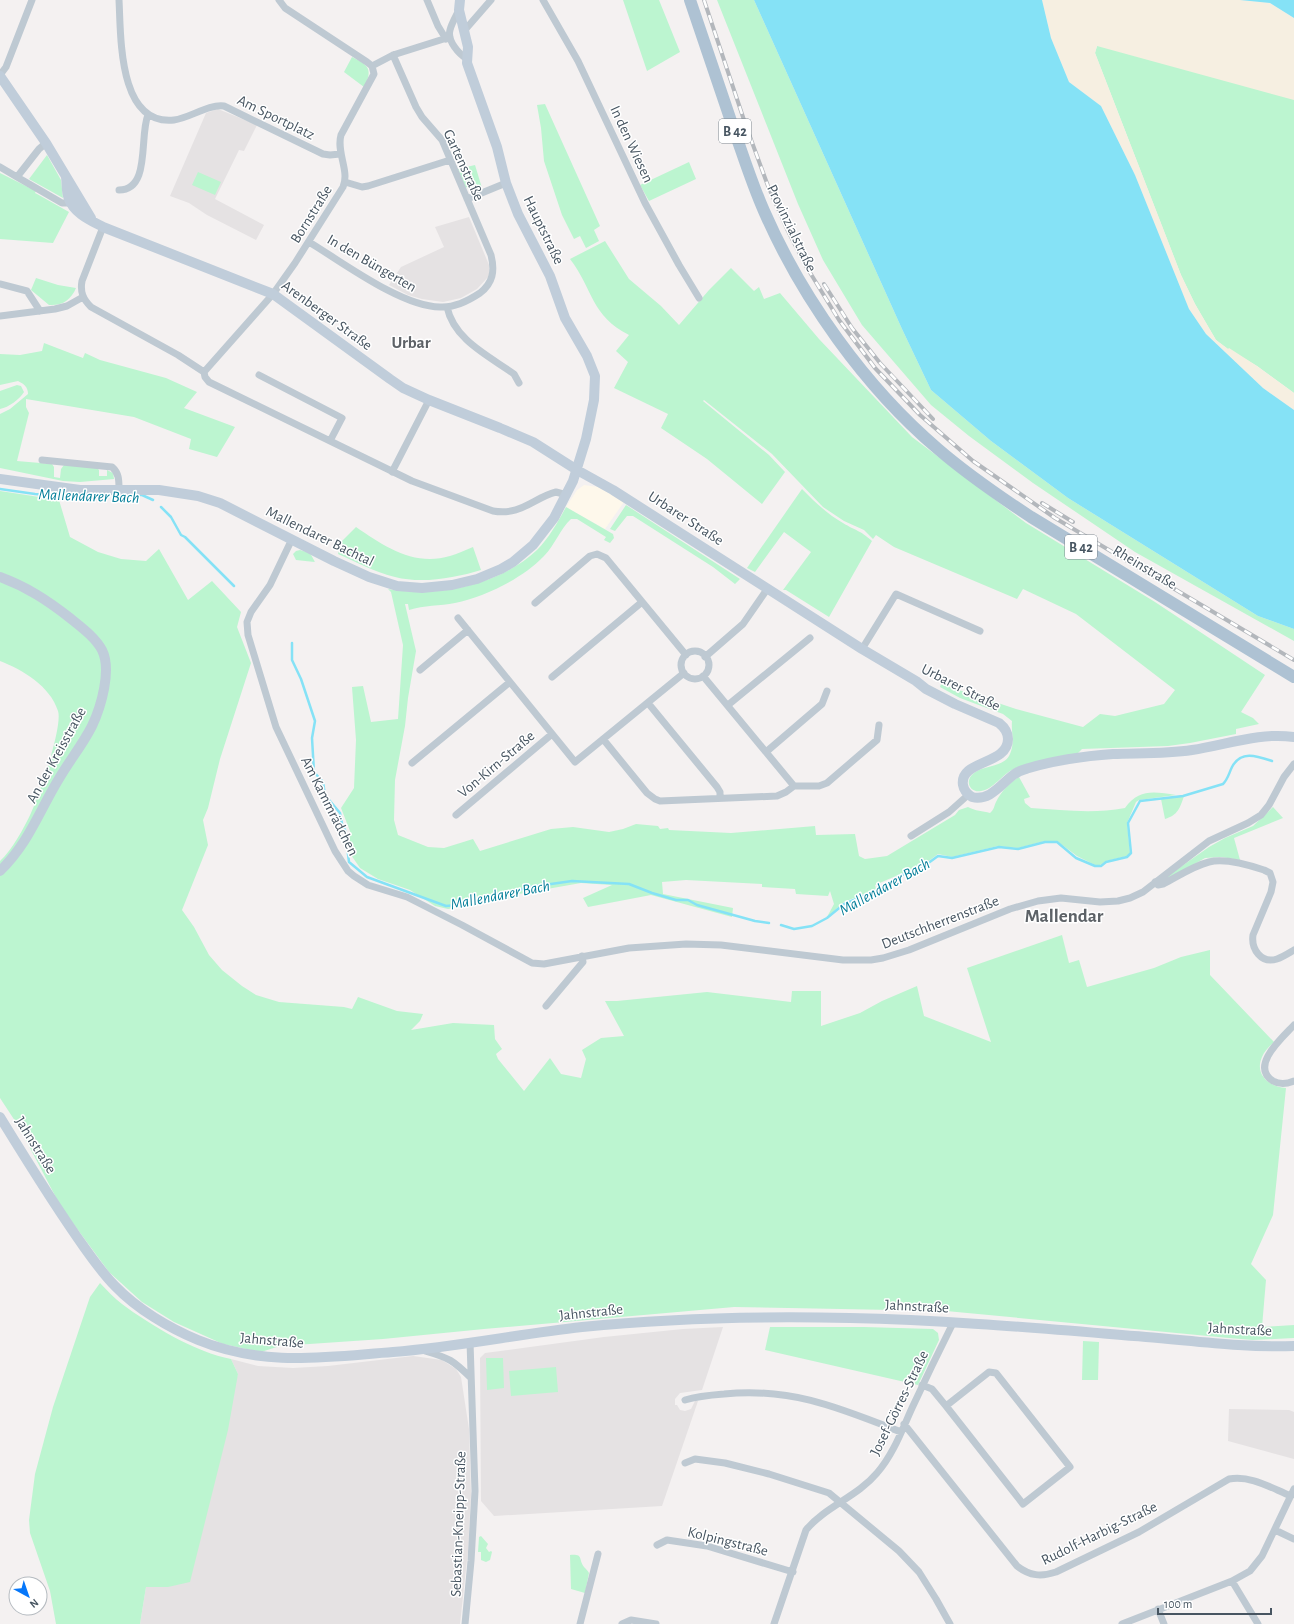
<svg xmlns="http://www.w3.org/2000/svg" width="1294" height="1624" viewBox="0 0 1294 1624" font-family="'Alegreya Sans',sans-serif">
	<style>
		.commercial { fill: #fef8eb }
		.education { fill: #e5e2e3 }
		.green { fill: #bcf5d0 }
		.sand { fill: #f6efe1 }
		.water { fill: #85e2f6 }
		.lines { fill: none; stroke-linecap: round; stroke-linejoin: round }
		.stream { stroke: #85e2f6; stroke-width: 2.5 }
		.street { stroke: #bec9d2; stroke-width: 7 }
		.secondary { stroke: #c0cdda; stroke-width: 10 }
		.primary { stroke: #aec2d3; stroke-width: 12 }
		.rail-casing { stroke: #b3b7bc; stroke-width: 4 }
		.rail { stroke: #fff; stroke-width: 2.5; stroke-dasharray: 8; stroke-linecap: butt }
		.labels { text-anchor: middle; stroke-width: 3; stroke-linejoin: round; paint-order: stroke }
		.shield { fill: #fff; stroke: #7e8890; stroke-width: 1 }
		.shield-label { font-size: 14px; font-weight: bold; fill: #475561 }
		.street-label { font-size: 15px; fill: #475561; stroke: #fff }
		.water-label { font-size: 16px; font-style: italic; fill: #037e99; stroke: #fff }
		.quarter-label { font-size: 17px; font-weight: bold; fill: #5d6267; stroke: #fff }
		.district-label { font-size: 19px; font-weight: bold; fill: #5d6267; stroke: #fff }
	</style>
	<rect width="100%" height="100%" fill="#f4f1f1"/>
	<!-- commercial -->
	<path class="commercial" d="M584,485L598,487L624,502L605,529L566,507L577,490Z"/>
	<!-- education -->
	<path class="education" d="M218,109L257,125L244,151L239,150L215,199L264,225L256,240L207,215L189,203L170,196L206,113Z
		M469,217L489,265V276L477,289L461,298L443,302L422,299L408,295L389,285L401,267L444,247L435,227Z
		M723,1327L702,1390L680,1393L675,1399V1405H677L680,1410L685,1411L691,1409L695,1401H698L662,1506L494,1516L481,1501L480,1358L485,1353L604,1337L683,1329Z
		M413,1356L442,1360L456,1369L461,1377L469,1429L471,1495L468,1551L460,1624H140L146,1587H168L238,1374L231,1359L258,1366L293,1368L328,1366Z
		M1229,1409L1289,1410L1294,1412V1459L1228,1441Z"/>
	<!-- green -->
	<path class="green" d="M623,0H659L680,52L647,71Z
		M717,0H754L902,329L931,390L991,441L1068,498L1258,616L1294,629V641L1135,552L1033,483L969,436L931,405L862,325L823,260L798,204Z
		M1294,39V393L1257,366L1228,349L1216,340L1195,304L1181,275L1095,53L1097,46Z
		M352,57C369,65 373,70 364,87L344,72Z
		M545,104L600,226L594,230L599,241L586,248L580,236L574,239L562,215L544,161L541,128L537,105Z
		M47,155L61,180L63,198L29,179Z
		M689,162L696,179L649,201L640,185Z
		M475,165L482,188L471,191L466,187H465L458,169Z
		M198,172L221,182L215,195L192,185Z
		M0,173L36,191L35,193L37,194L69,212L53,243L0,239Z
		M605,241L629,279L661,306L679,325L709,290L731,268L754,291L759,287L764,299L780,293L819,339L912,437L1026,523L1155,602L1265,675L1241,712L1253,718L1259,724L1236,729V734L1190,743L1168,746L1082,749L1077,754C1058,759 1032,762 1014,769C1002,774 994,789 981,791C972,793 965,784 971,776C980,764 1004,769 1010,754C1015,743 1011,732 1012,721L1003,714L960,698L940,687L941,684L1016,709L1083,727L1100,714L1115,716L1164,704L1175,690L1076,614L1023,589L1017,599L894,547L876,535L873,539L864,530L844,521L823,507L772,454L704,400L703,401L769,455L785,472L762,504L707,459L661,428L668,414L614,388L628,362L616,351L629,335C591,316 593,289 570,259Z
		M36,278L58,285L76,288C71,300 62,306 49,305L31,290Z
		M44,343L83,358L85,353L100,360L166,378L197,392L184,408L235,427L217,457L189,449L191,439L134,417L26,399V407L29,413L17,461L52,464L54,467V477L60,478L61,469L64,465L97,468L99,470V476H107V470L113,473L114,479L80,482L63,481L0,468V414L10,409L28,394C28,387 24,384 18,381L0,385V354L20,355L42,351Z
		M17,385L21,386L24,392C19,400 9,407 0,409V391Z
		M802,489C815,502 827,514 843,523C856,531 860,530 872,541L829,617L786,590H783L811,552L784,532L755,572L747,568Z
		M0,491L59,500L70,537L98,552L121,559L146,561L159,549L188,600L212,581L241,612L237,627L251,663L220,759L208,808L203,820L208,845L182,910L194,927L209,955L222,970L242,986L256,995L279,1002L344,1007L352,1009L358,997L397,1011L423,1014L420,1021L411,1030L453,1023L494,1025L495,1039L502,1049L496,1054L498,1059L524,1091L550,1058L561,1074L581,1078L586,1059L582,1050L601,1038L624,1036L605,1001H617L707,992L791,1002L792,991H821V1026L860,1013L882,1001L917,986L924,1016L991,1042L967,968L1062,935L1069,963L1079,960L1087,987L1154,968L1181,957L1210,950V975L1274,1042C1270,1046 1264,1051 1262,1057C1254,1075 1270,1087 1286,1088L1273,1215L1251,1264L1266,1280L1262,1327L1294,1325V1338L1253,1340L1229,1338L946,1311L734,1307L484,1329L383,1339L280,1346L261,1352L223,1344L174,1322L142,1302L109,1272L61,1207L19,1127L0,1098V861C12,850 24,828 31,813C39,796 63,726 58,711C50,686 23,670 0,661Z
		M626,505L740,579L735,584L713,567L633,516H627L615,531L610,529Z
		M566,507L613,534L614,538L610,543L604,540L606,537L577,519H571C560,529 555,545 544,556C522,579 486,596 455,603C440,606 424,605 409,610L408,604H405L416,651L408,698L405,726L395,780L394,820L398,835L428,847L444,848L473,839L480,851L551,829L573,827L609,832L623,829L636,824L658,826L660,829L668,828L669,830L731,833L815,826L816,835L855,834L859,856L865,859L887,856L955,815L959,810L968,807C975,811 983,811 990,813C994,810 994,806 996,802C1001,792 1010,782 1019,777L1030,797L1024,799L1025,803L1031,808C1063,810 1093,814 1125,808C1139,788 1155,792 1176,795L1139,800L1136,802L1127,823L1130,853L1127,856L1106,861L1100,865H1095L1077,856L1057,841H1045L1018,848L998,846L952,857L938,854L926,863L875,885L876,889L844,902L827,917L834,904L830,891L828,896L796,894L795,889L762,887V884L686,880L662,882L663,894L733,908L732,917L651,895L588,907L583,898L612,885L581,883L513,895L462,907L448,909L435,906L410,890L378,879L360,868L349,852L350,831L341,808L354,788L356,740L352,687L363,686L371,722L398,719L403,645L391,592L388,589C437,598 500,585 537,550C549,538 558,522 566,507Z
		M356,527C384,546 414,567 450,556C457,554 465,550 473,547L481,570C455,578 422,584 395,577C375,572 356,562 338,554L342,541Z
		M300,550L310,553L315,562L296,560L293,554L296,551Z
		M1184,796C1180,808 1178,815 1165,819L1161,799Z
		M1273,807L1283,818L1234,838L1240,860L1221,857L1205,858L1163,882L1162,880L1209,847L1225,838L1253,826Z
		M100,1283C107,1290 114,1298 122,1304C150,1325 197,1353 231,1359L238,1374L228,1430L190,1582L168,1587H146L140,1624H56L50,1591L30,1533L29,1520L35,1474L53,1407L90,1297Z
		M770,1327H864L933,1329L938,1333L939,1340L918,1385L765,1350Z
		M1083,1341L1099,1342L1098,1380H1082Z
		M486,1358H503L504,1388L487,1390Z
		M556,1367L558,1392L511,1396L509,1371Z
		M481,1536L488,1544L486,1548L489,1552L491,1551L492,1552L490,1560L486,1562L481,1560V1552H478L479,1537Z
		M570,1555C584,1554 578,1559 584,1567C586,1569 588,1571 589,1573L585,1593L571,1589Z"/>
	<!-- sand -->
	<path class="sand" d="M1042,0H1240L1270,3L1294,18V100L1097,46L1095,53L1181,275L1195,304L1216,340L1228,349L1229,348L1257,366L1294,393V410L1263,388L1206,334L1189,309L1135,175L1101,106L1069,82L1051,38Z"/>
	<!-- water -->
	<path class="water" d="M754,0H1042L1051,38L1069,82L1101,106L1135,175L1189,309L1206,334L1263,388L1294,410V629L1258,616L1068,498L991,441L931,390L902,329Z
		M1240,0H1294V18L1270,3Z"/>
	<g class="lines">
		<!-- stream -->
		<path class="stream" d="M0,489L35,494L69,497L107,495
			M134,495H142L153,500
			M161,507L171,517L181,535L185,537L234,586
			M292,643V660L301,679L315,721L312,738L314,772L323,782L325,795L340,813L342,824L345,830L349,862L367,877L446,906L468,904L530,887L572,881L629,884L652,893L676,900H688L697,905L755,921L769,923
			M781,925L794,929L812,926L827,918L844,904L876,891L898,877L927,864L938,856L952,858L999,847L1018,849L1045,842H1057L1076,858L1095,866H1101L1106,862L1127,857L1131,853L1128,823L1140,801L1183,796L1223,784C1228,779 1229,773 1232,767C1241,750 1257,756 1272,761"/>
		<!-- street -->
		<path class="street" d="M119,0C121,36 118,126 174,120C190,118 208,104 224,106L323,154L330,155L340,154
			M427,0L438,26L446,39
			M543,0L578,61L645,203L679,265L699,298
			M459,10C456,16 451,25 450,30C447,41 459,54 467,59
			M464,31L491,0
			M372,66L393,55L450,37
			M0,75L6,67L32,0
			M46,143L39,149L17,177L62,203H70
			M0,167L17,177
			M345,182L362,187L368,186L450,160
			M119,190C151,190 139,136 148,115
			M467,199L506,183
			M103,227L82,281C80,292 83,299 91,307L178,355L204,372L205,377L209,382L412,481L493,511C521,516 533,498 556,492L567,495
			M309,242C342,262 402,307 440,307C454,308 468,301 480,293C493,283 495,271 491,255L442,140L422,117L416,107L393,55
			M0,284L27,291L40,311
			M447,307C454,340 489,356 514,374L519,383
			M0,316L55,309L67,306L83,297
			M204,372L273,294L295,263L343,187C350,171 336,152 341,135L374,74L372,66L367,62L285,8L279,0
			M259,375L342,418L330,441
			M42,460L112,467C119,473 119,480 119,489
			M392,472L429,400
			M292,539L270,585L251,612L247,622L248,635L276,727L335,851L348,871L354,876L368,885L407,897L462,925L532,963L544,964L629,948L686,944L721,945L843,960H871L883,958L909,950L1010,909L1038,901L1061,898L1100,902L1118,901L1130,898L1143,892L1209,841L1248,823L1261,815L1269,805L1284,777L1294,764
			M535,603L590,556L597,554L606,558L686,655
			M458,618L575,762L684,673
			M862,649L896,594L980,631
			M681 665a14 14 0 1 1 28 0a14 14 0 1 1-28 0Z
			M705,657L743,624L768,588
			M420,670L468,630
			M703,676L794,786H819L827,783L877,740L879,725
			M552,677L642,602
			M648,703L717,787L720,792V798
			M728,705L810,638
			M603,739L647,793L655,799L660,801L777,796L786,792L794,786
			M766,752L822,704L827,691
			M412,763L510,682
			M456,815L552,734
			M911,836L949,812L968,795
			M1155,882L1158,885L1163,884C1177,877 1193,866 1209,862C1224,858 1249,865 1264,870L1270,873L1273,882L1271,892L1253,935C1251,949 1261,964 1277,959C1283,957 1289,953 1294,950
			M546,1006L583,962L582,956
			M1294,1025C1283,1037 1249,1066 1273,1081C1280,1085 1287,1084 1294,1081
			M425,1351C449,1358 453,1360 471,1378
			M922,1385L932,1389L946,1406L1023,1504L1070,1467L996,1373L989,1372L946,1406
			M685,1400C698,1396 711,1395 724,1394C791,1387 840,1408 901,1432
			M904,1424L1017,1566C1030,1576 1041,1577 1056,1572L1139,1532L1229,1479C1251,1475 1271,1488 1291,1496
			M685,1463L695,1459L725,1463L769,1474L829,1493L899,1551L919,1572L936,1599L950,1624
			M1275,1530L1294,1539
			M657,1545L667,1540L707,1546L793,1572
			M1232,1581L1258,1624
			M1158,1609L1164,1624
			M465,1624L471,1561L475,1491L470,1342
			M580,1624L598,1554
			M622,1624L631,1620L656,1624
			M774,1624L806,1530C826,1506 857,1497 877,1473C893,1455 902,1430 912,1408C925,1380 939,1351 953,1323
			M1122,1624L1232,1581L1250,1571L1262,1556L1294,1489"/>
		<!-- secondary -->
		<path class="secondary" d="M0,76L46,143L91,218
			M66,177C67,184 66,192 69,199C74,213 90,220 103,227L273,294L390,379L403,388L429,400L500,428L533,442L577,470L613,490L862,649L916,681L926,689L955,704L999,723C1004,727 1008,732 1008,739C1008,765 959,760 963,785C964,791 967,794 972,797C992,802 1003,780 1018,772C1021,770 1026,769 1029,768C1056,760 1085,756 1113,754C1140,753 1166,754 1192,750C1226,745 1259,732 1294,737
			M0,479L80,490H159L198,496L220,503L334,561L369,577L397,586L422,588L452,585L477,579L501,569L513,562L533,545L554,518L573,481L586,439L594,400L595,376L587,356L565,318L550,276L518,214L506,183L497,147L467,63L468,47L459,10L460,0
			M0,577C27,587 47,600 70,618C81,627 95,637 102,650C112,670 101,707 92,726C83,744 70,760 60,777C39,811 29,843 0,871
			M0,1117C27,1161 54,1205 84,1247C94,1261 103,1274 115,1286C137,1309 169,1328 198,1340C264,1367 324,1357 393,1352C456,1347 519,1334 582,1327C671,1318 761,1316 850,1318C949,1320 1047,1329 1146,1337C1195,1341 1245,1348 1294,1346"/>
		<!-- primary -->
		<path class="primary" d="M690,0C704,42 719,85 733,127C743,155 752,184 764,211C802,298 865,387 938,449C967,474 999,496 1031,517L1294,677"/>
		<defs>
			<path id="rail" d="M704,0L745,123L768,186L787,229L806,266L839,320L875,368L920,415L973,461L1055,518L1294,660
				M824,284L852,328L880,363L933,419
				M1042,503L1073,522"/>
		</defs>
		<!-- rail casing -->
		<use href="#rail" class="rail-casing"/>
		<!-- rail -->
		<use href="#rail" class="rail"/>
	</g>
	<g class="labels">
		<!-- shield labels -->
		<g class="shield">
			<rect x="719" y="119" width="32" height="24" rx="3"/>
			<rect x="1065" y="535" width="32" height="24" rx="3"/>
		</g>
		<g class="shield-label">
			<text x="735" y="136">B 42</text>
			<text x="1081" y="552">B 42</text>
		</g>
		<!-- street labels -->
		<g class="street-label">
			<text transform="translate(276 117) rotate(26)" y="5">Am Sportplatz</text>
			<text transform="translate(632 144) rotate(65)" y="5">In den Wiesen</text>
			<text transform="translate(464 165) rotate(65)" y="5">Gartenstraße</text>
			<text transform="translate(311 214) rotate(-58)" y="5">Bornstraße</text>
			<text transform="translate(792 228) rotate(64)" y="5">Provinzialstraße</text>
			<text transform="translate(544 230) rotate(64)" y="5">Hauptstraße</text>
			<text transform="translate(372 263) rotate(30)" y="5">In den Büngerten</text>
			<text transform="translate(327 315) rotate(36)" y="5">Arenberger Straße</text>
			<text transform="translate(686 518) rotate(33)" y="5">Urbarer Straße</text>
			<text transform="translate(320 536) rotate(26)" y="5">Mallendarer Bachtal</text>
			<text transform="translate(1145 567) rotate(31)" y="5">Rheinstraße</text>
			<text transform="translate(961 687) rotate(27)" y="5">Urbarer Straße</text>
			<text transform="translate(56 755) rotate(-61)" y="5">An der Kreisstraße</text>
			<text transform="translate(496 764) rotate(-40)" y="5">Von-Kirn-Straße</text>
			<text transform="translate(330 806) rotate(63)" y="5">Am Kammrädchen</text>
			<text transform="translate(940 922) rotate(-21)" y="5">Deutschherrenstraße</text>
			<text transform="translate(36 1145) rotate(58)" y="5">Jahnstraße</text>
			<text transform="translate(917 1306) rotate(3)" y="5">Jahnstraße</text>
			<text transform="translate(591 1312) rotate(-6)" y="5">Jahnstraße</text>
			<text transform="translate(1240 1329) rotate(3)" y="5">Jahnstraße</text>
			<text transform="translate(272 1340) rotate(5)" y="5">Jahnstraße</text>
			<text transform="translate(899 1403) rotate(-64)" y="5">Josef-Görres-Straße</text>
			<text transform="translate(458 1524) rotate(-88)" y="5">Sebastian-Kneipp-Straße</text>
			<text transform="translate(1099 1533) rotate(-26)" y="5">Rudolf-Harbig-Straße</text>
			<text transform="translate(728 1541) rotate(14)" y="5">Kolpingstraße</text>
		</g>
		<!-- water labels -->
		<g class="water-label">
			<text transform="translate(89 495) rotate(2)" y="6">Mallendarer Bach</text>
			<text transform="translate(884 886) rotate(-29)" y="6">Mallendarer Bach</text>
			<text transform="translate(500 894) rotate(-11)" y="6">Mallendarer Bach</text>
		</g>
		<!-- quarter labels -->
		<g class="quarter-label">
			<text x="411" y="348">Urbar</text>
		</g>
		<!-- district labels -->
		<g class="district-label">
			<text x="1064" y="922">Mallendar</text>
		</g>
	</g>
	<!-- north arrow -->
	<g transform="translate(28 1596) rotate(140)"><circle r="19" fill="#ffffff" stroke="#b5bbc0"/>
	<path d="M0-3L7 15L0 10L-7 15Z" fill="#0577fa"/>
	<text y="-6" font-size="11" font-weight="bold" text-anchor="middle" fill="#475561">N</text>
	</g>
	<!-- scale -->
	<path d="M1158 1608v6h113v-6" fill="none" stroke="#475561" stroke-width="2"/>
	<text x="1164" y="1608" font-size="12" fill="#475561" stroke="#ffffff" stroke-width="3" paint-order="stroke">100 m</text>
</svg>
